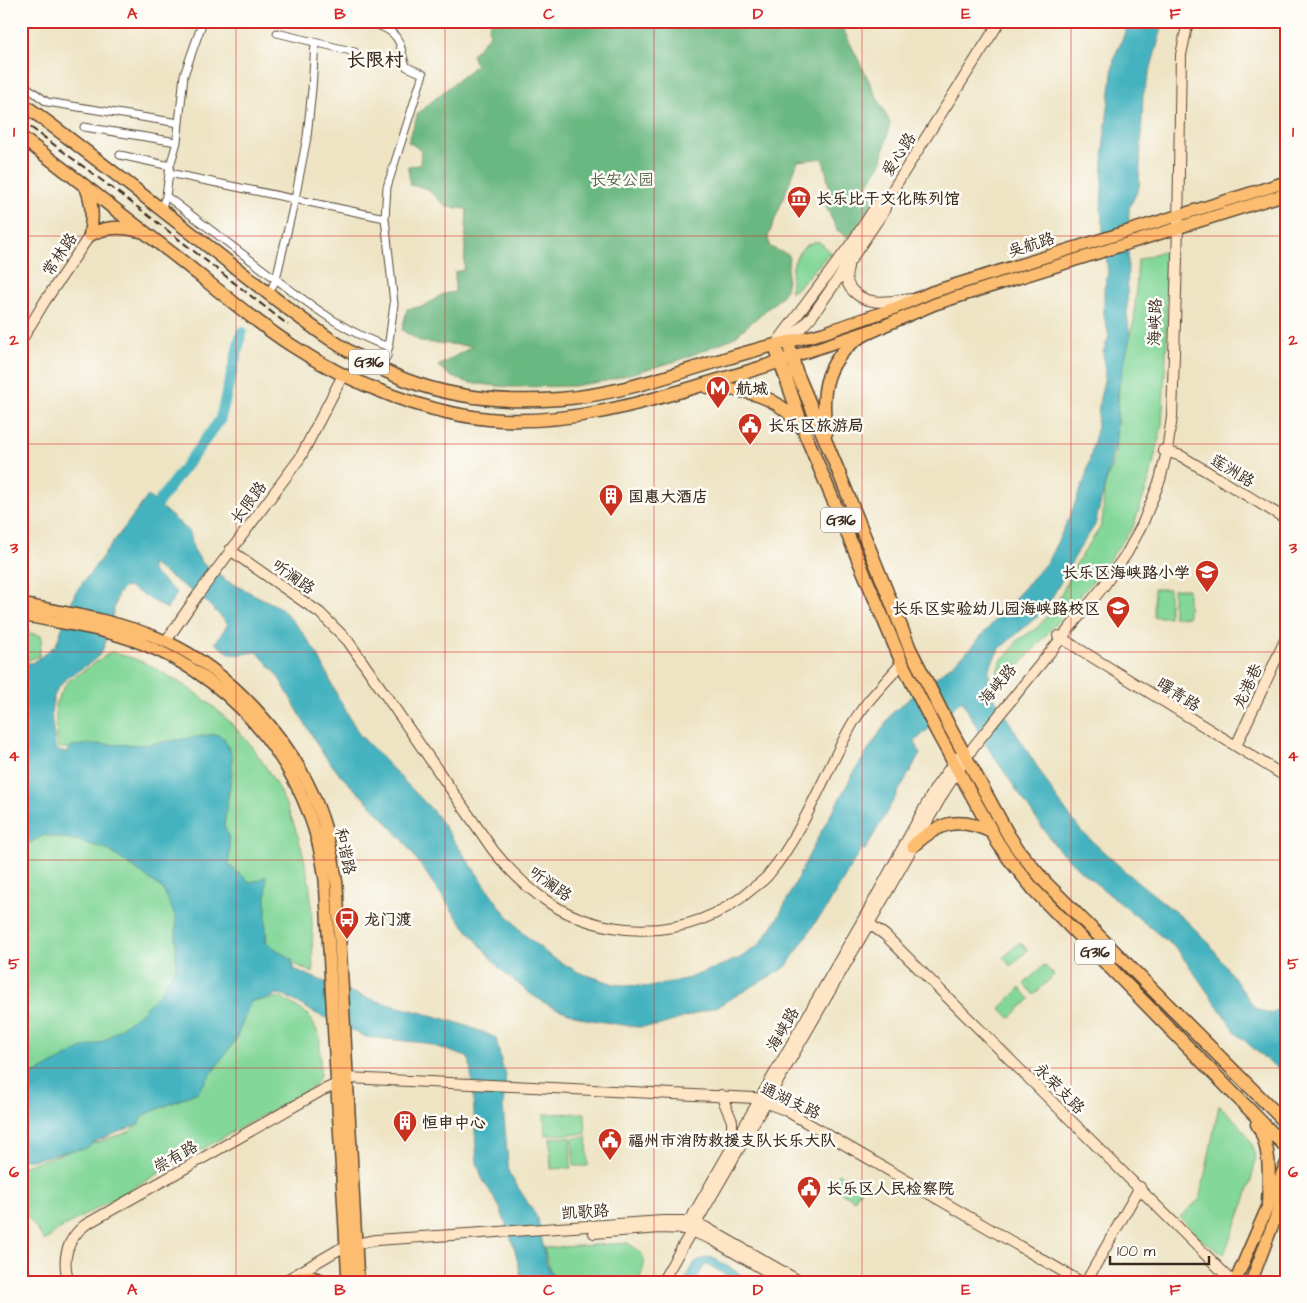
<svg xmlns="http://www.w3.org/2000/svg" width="1307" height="1303" viewBox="0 0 1307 1303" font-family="'Architects Daughter','LXGW WenKai TC',sans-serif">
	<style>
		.green { fill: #83d799; stroke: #5f805c }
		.forest { fill: #6ab881; stroke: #527150 }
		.water { fill: #44b3bf; stroke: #406e6e }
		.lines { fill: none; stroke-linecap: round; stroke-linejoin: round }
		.river { stroke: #44b3bf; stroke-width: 11 }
		.street-casing { stroke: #564637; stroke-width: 9 }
		.secondary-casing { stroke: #564637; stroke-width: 12 }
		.primary-casing { stroke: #564637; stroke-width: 14 }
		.highway-casing { stroke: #564637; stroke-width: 15 }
		.street { stroke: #fff; stroke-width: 7 }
		.secondary { stroke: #fee5c5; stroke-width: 10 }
		.primary { stroke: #fcbd6f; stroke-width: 11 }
		.highway { stroke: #fcbd6f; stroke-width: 12 }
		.rail { stroke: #3b2a1e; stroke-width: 2; stroke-dasharray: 8 4; stroke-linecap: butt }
		.grid { fill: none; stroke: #d62828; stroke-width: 1; stroke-opacity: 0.55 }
		.labels { text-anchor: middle; stroke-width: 5; stroke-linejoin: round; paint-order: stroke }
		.shield { fill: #fdfcf7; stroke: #75695f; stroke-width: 1 }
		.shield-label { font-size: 15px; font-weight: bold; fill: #3b2a1e }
		.street-label { font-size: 16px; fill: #3b2a1e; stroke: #fdfcf7 }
		.park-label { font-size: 16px; fill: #515e43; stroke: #fdfcf7 }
		.poi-label { font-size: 16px; font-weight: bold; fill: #3b2a1e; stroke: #fdfcf7; text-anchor: start }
		.quarter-label { font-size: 19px; font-weight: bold; fill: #3b2a1e; stroke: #fdfcf7 }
		.neatline { fill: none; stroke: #d62828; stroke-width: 2 }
		.grid-label { font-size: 16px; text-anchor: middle; font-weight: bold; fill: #d62828 }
	</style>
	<rect width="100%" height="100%" fill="#fdfcf7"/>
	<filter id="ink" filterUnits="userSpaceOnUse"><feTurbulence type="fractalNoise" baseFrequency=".02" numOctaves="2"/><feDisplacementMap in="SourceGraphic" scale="10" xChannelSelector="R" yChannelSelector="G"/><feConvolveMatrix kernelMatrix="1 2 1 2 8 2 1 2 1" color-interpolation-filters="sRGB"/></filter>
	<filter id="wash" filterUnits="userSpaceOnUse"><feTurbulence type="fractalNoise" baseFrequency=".0096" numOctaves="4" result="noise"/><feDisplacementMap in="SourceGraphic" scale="20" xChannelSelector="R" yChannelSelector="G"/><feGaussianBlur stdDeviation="1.12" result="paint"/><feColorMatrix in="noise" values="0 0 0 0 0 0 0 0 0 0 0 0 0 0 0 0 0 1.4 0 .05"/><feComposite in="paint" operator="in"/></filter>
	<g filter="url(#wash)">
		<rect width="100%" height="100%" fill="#eee4c4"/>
		<!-- green -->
		<path class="green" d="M818,241L831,252L796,289L791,292C790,277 792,258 804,247C807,244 814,243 818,241Z
			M1162,251L1166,261L1167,338L1162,424L1150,478L1133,527L1099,574L999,689L996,679L1000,661L1010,652L1018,640L1037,628L1049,614L1059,599L1076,564L1100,528L1103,516L1104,488L1115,455L1119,385L1126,347L1134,321L1138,260Z
			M1154,589H1169V617H1154Z
			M1173,589H1188V617H1173Z
			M21,631L42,636L39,656L21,663Z
			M111,652C122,655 133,658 143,662C153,666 162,672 170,677C250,721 297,800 310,889C313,916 312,945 313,973L268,951L262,901L225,860L93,748H58L55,704L67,682Z
			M21,823L90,827L166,868L190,959L118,1053L21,1086Z
			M1020,942L1028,950L1011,966L1003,958Z
			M1044,965L1054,975L1034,995L1024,984Z
			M1020,988L1030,999L1010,1018L1000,1008Z
			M281,997L309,1015L320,1037V1076L313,1087L58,1230L45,1241L21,1208V1167L129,1132L243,1008L253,1001Z
			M1219,1105C1233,1118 1246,1129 1253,1147C1262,1169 1233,1231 1224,1254L1204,1242L1180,1217L1200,1199Z
			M585,1113L586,1134L545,1135L544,1114Z
			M570,1137L571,1168L551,1169L550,1138Z
			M587,1137L588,1166H574L572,1138Z
			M839,1173L862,1187L854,1200L831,1186Z
			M627,1243C647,1254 648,1261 638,1282H553L544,1248Z"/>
		<!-- forest -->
		<path class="forest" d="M491,21H839L890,123L881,165L867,185L873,201L849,238L837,230L820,194L830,191L823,158L798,161L768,237L770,247L789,255L786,289L780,298L733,338L680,360L605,381L573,386L508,387L470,383L452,377L438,366L473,346L421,342L402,330L407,309L424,306L443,294L455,292V272L464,270L467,209L447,207L426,188L410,185L408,166L420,165L421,150L408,142L418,113L476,65L472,55L490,34L488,28Z"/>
		<!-- water -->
		<path class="water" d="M1130,21H1164L1143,96L1139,188L1129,208L1127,313L1130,338L1118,390L1116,441L1095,525L1078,551L1045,610L999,649L989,668V689L1057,799L1081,831L1127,873L1189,923L1209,943L1255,1008C1270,1017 1274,1014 1286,1002V1072L1270,1063L1237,1034L1178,950L1083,873L1057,848L1032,813L986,745L962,700L915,741L920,754L865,850L861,849L825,911L817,920L786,967L718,1006L680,1019L657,1026L637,1027L585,1019L550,1006L529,993L501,970L456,916L403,840L373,807L340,775L321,751L276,673L257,652C234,655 234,658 215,643L228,624L204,600L153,565L151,566L152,572L177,593L167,609L131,588L125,587L118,594C114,606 106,645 101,653C94,662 82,668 73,674C43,694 52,719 56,750L66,753L72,746L90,744L143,745L216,734L224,738L232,756V771L224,826L228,835L230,849L228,865L250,882L259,880L266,876V942L292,960L294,969C324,982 356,995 387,1004C426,1014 460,1021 496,1038L502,1065L506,1074L503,1107L509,1173L538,1219L546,1263L556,1282L522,1281L515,1250L500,1208L482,1178L477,1163L473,1096L470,1062L467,1057L425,1043L366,1037L313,1012L284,995L276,994L269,999L251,1001L236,1039L198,1092L144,1115L139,1124L96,1141L85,1149L73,1150L32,1160H21V1075L36,1073L81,1049L102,1042L139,1014L160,993L176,967V918L163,889L107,849L75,840L44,835L21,848V665L34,662L56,645L75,593L148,496L190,532L193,548L202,563L227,581L281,608L300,629L318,655L337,695L359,734L434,812L501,908L524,934L550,956L578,972L614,984L650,987L689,978L740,958L759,945L778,918L816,841L853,774L893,712L965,654L1048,561L1069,518L1085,479L1096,433L1100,398L1105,376L1103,352L1109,336L1104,316V289L1108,273L1101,212L1104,140L1114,58Z
			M707,1257L713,1258L754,1282H738L708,1265L704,1266L695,1282H684L695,1262Z"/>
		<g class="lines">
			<!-- river -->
			<path class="river" d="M148,516L220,420L242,332"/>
		</g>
	</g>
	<g filter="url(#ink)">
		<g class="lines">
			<defs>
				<path id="street" d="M365,21C381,26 397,30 401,48C403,54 403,61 407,67L423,74L387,187L385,218L394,304L387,356L379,368
					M277,33L355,52
					M21,83L47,102L179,123
					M84,127L177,142
					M120,155L170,166
					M169,173L385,218
					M166,196C200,222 235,248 269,274C307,302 343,332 389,347
					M161,209L166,196L170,166L177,142L184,75L203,21
					M269,294L276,279L295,199L307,137L312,89L315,42"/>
				<path id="secondary" d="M848,267C845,277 846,285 854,292C869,307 892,301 911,299
					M21,341L45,301L90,235
					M788,342L812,316L831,289L884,211L889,195
					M775,345L853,241L876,206L890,194L1000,21
					M1163,450L1181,456L1286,519
					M230,550L320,613L348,641L493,850C529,895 568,923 626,929C673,933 716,920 752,889C758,884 765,880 769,874C803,833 824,775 850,728C863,704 884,684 902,663
					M1058,636L1286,777
					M166,641L197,596L300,458L343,375
					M1236,746L1286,638
					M864,920L885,935L1233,1282
					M348,1078L754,1098L785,1110L1081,1282
					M721,1095L732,1121V1141
					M693,1215L872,904L936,787L957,758
					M594,1233L661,1228L685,1229L711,1239L785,1282
					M288,1279L338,1250L346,1246L376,1240L663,1221H689L705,1227L801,1282
					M69,1282C61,1260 67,1239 85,1225L321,1091L337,1084
					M662,1282L878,908L944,792L974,746L1103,587L1127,553L1142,525L1160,480L1167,451L1172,417L1178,228L1181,55L1188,21
					M1086,1282L1140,1187"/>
				<path id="primary" d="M788,342L823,333L895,308L932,292L1286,182
					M791,357L881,327L935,304L1286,194
					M21,604C69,613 120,621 165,641C229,670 291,738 317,804C328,830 333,857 337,885L358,1282
					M21,615C60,623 107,629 143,644C242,684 312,775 325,880L348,1282
					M284,1281L309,1276L328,1282
					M1235,1282L1286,1164
					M1251,1282L1286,1190"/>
				<path id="highway" d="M21,103C50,123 77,145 105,166C152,202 199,239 246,276C296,315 347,357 406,380C456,399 507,403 560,399C639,393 712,358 788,342L796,371L837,468L910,649L949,726L1009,836L1020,852L1045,882L1286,1123
					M21,137C74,177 126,218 178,258C216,288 252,320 291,345C350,384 431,416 501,420C569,423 628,407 692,388C724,378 756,370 787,359
					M86,187C93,203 93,218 90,235
					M90,235C106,226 122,226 140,231
					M775,345L780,361L806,436L902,663L937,732L998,843L1009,859L1035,891L1286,1147
					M707,387C743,389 777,394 800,426
					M826,433C821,396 823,364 857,339C864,334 873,331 881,327
					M913,846C939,822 959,816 992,832
					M1257,1124C1272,1149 1269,1178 1268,1205
					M1277,1214L1286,1207"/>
			</defs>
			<!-- street casing -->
			<use href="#street" class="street-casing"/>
			<!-- secondary casing -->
			<use href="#secondary" class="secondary-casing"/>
			<!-- primary casing -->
			<use href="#primary" class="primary-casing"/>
			<!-- highway casing -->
			<use href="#highway" class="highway-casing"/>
			<!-- street -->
			<use href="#street" class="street"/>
			<!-- secondary -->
			<use href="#secondary" class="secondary"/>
			<!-- primary -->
			<use href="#primary" class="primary"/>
			<!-- highway -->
			<use href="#highway" class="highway"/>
			<!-- rail -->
			<path class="rail" d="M21,120L144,212L288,325"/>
		</g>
	</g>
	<!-- grid -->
	<path class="grid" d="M236,21V1282M445,21V1282M654,21V1282M862,21V1282M1071,21V1282M21,236H1286M21,444H1286M21,652H1286M21,860H1286M21,1068H1286"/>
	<!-- icons -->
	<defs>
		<symbol id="museum-pin" viewBox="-11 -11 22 30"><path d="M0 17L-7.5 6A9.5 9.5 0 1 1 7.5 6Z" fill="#c8321e" stroke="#fdfcf7"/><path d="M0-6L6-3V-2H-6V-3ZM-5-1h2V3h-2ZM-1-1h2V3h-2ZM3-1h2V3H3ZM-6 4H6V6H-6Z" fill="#fff"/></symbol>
		<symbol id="metro-pin" viewBox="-11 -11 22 30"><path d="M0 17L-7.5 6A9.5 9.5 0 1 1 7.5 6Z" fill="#c8321e" stroke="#fdfcf7"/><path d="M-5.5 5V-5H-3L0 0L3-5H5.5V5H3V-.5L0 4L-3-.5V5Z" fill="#fff"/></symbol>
		<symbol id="civic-pin" viewBox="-11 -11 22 30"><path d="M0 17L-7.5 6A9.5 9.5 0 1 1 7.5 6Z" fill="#c8321e" stroke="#fdfcf7"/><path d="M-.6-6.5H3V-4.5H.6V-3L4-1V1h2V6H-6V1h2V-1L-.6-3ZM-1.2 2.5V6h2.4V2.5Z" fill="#fff"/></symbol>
		<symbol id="building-pin" viewBox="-11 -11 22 30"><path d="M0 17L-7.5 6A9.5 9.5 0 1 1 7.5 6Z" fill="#c8321e" stroke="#fdfcf7"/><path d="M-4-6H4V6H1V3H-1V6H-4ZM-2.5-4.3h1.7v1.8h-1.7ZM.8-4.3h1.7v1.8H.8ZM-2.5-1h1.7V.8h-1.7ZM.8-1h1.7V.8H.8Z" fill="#fff"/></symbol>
		<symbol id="school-pin" viewBox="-11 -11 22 30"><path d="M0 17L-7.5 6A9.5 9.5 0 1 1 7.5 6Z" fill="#c8321e" stroke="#fdfcf7"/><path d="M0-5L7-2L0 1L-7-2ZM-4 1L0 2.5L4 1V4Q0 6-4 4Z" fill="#fff"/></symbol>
		<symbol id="bus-pin" viewBox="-11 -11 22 30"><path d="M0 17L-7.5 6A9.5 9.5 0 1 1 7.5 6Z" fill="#c8321e" stroke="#fdfcf7"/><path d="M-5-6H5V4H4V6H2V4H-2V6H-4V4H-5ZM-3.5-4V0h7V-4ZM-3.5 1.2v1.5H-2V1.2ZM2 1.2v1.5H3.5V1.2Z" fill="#fff"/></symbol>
	</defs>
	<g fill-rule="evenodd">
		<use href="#museum-pin" x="785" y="184" width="28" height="38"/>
		<use href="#metro-pin" x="704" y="374" width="28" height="38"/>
		<use href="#civic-pin" x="736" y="411" width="28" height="38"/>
		<use href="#building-pin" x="597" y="482" width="28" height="38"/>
		<use href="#school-pin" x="1193" y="558" width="28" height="38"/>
		<use href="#school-pin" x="1104" y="594" width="28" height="38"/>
		<use href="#bus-pin" x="333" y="905" width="28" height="38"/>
		<use href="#building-pin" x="391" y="1108" width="28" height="38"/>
		<use href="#civic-pin" x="596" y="1126" width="28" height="38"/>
		<use href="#civic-pin" x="795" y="1174" width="28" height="38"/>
	</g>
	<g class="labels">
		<!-- shield labels -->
		<g class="shield">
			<rect x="349" y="349.5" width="40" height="25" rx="4"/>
			<rect x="821" y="507.5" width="40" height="25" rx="4"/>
			<rect x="1075" y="939.5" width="40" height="25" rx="4"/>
		</g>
		<g class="shield-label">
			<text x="369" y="367">G316</text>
			<text x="841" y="525">G316</text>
			<text x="1095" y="957">G316</text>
		</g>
		<!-- street labels -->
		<g class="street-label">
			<text transform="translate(898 154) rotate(-57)" y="6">爱心路</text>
			<text transform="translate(1031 244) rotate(-18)" y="6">吴航路</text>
			<text transform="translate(59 254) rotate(-56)" y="6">常林路</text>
			<text transform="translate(1154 322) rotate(-88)" y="6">海峡路</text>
			<text transform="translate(1233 470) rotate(31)" y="6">莲洲路</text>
			<text transform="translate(248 502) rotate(-53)" y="6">长限路</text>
			<text transform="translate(294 576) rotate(35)" y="6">听澜路</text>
			<text transform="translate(997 684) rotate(-50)" y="6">海峡路</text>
			<text transform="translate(1247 686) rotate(-65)" y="6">龙港巷</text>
			<text transform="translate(1179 694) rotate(32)" y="6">曙青路</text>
			<text transform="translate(346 851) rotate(78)" y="6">和谐路</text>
			<text transform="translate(551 883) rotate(35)" y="6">听澜路</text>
			<text transform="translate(782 1029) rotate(-60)" y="6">海峡路</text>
			<text transform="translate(1060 1088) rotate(45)" y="6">永荣支路</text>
			<text transform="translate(791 1100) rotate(25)" y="6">通湖支路</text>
			<text transform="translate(175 1156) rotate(-30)" y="6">崇有路</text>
			<text transform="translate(585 1211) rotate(-4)" y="6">凯歌路</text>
		</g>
		<!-- park labels -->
		<g class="park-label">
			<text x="622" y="185">长安公园</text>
		</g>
		<!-- poi labels -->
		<g class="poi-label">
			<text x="816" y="204">长乐比干文化陈列馆</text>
			<text x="736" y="394">航城</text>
			<text x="768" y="431">长乐区旅游局</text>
			<text x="628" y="502">国惠大酒店</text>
			<text x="1190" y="578" text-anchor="end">长乐区海峡路小学</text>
			<text x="1100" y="614" text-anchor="end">长乐区实验幼儿园海峡路校区</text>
			<text x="364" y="925">龙门渡</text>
			<text x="422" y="1128">恒申中心</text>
			<text x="628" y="1146">福州市消防救援支队长乐大队</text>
			<text x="826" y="1194">长乐区人民检察院</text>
		</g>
		<!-- quarter labels -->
		<g class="quarter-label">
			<text x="375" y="66">长限村</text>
		</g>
	</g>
	<!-- margin -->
	<rect width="1307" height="1303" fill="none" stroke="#fdfcf7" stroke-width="55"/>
	<!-- scale -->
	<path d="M1110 1256v8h99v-8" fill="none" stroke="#3b2a1e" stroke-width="2.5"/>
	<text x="1117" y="1256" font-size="15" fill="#3b2a1e" stroke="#fdfcf7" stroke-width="4" paint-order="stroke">100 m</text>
	<rect x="28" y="28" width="1252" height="1248" class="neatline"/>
	<g class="grid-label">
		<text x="132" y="19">A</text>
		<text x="340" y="19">B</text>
		<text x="549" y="19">C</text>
		<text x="758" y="19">D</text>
		<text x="966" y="19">E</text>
		<text x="1175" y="19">F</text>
		<text x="14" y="137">1</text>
		<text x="1293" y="137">1</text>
		<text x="14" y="345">2</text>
		<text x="1293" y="345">2</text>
		<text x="14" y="553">3</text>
		<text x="1293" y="553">3</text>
		<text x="14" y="761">4</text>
		<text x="1293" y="761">4</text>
		<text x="14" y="969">5</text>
		<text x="1293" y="969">5</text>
		<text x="14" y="1177">6</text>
		<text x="1293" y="1177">6</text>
		<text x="132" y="1295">A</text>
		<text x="340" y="1295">B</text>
		<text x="549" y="1295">C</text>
		<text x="758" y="1295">D</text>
		<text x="966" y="1295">E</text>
		<text x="1175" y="1295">F</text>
	</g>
</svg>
